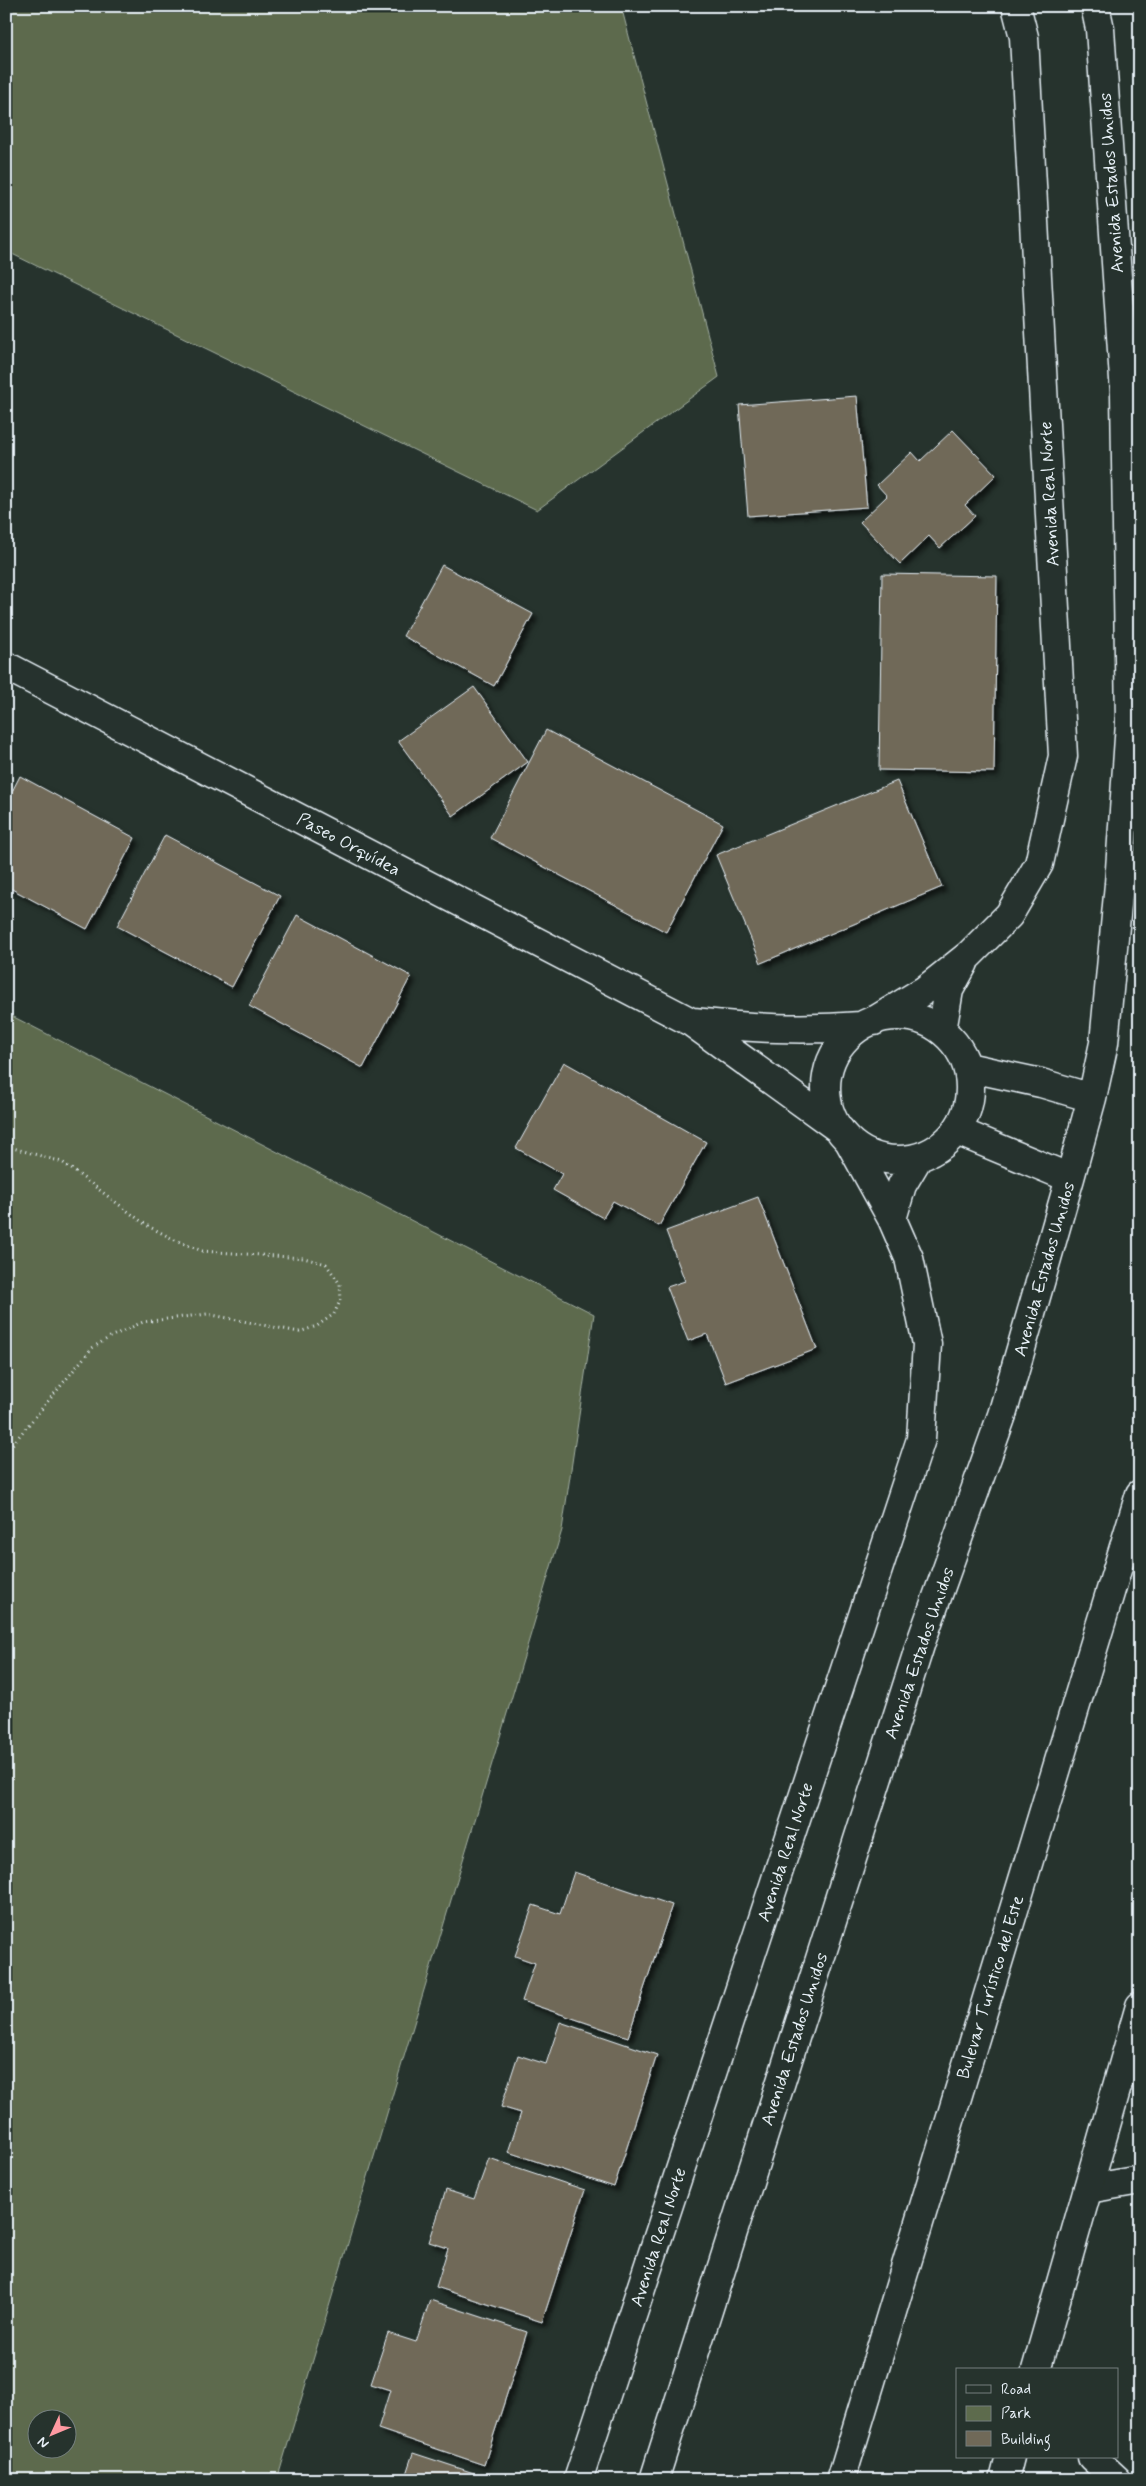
<svg xmlns="http://www.w3.org/2000/svg" width="1146" height="2486" viewBox="0 0 1146 2486" font-family="Mynerve,sans-serif">
	<style>
		.green { fill: #5d6b4d; stroke: #a2aea2; fill-rule: evenodd }
		.building { fill: #706958; stroke: #e8f1f8; filter: url(#shadow) }
		.lines { fill: none; stroke-linecap: round; stroke-linejoin: round }
		.minor-casing { stroke: #e8f1f8; stroke-width: 31 }
		.highway-casing { stroke: #e8f1f8; stroke-width: 31 }
		.path { stroke: #e8f1f8; stroke-width: 3; stroke-dasharray: 1 4; stroke-linecap: butt }
		.minor { stroke: #26332d; stroke-width: 28 }
		.highway { stroke: #26332d; stroke-width: 28 }
		.labels { text-anchor: middle; stroke-width: 4; stroke-linejoin: round; paint-order: stroke }
		.street-label { font-size: 18px; fill: #e8f1f8; stroke: #26332d }
	</style>
	<defs>
		<filter id="shadow"><feDropShadow dx="4.5" dy="4.5" stdDeviation="2.5" flood-color="#0009"/></filter>
	</defs>
	<rect width="100%" height="100%" fill="#26332d"/>
	<filter id="ink" filterUnits="userSpaceOnUse"><feTurbulence type="fractalNoise" baseFrequency=".02" numOctaves="2"/><feDisplacementMap in="SourceGraphic" scale="10" xChannelSelector="R" yChannelSelector="G"/><feConvolveMatrix kernelMatrix="1 2 1 2 8 2 1 2 1" color-interpolation-filters="sRGB"/></filter>
	<g filter="url(#ink)">
		<!-- green -->
		<path class="green" d="M6,6H621L719,377L537,510L6,251Z
			M6,1013L594,1314L562,1530L277,2480H6ZM38,2418H68V2448H38Z"/>
		<!-- building -->
		<path class="building" d="M857,396L867,507L748,516L739,405Z
			M953,430L996,475L965,505L975,516L940,548L929,536L900,564L860,522L887,496L877,485L912,452L920,461Z
			M442,565L533,614L494,686L403,636Z
			M882,574L997,576L994,772L879,770Z
			M474,687L528,762L453,816L398,741Z
			M546,730L723,824L666,932L490,838Z
			M20,776L135,838L87,929L6,886V803Z
			M897,781L942,887L761,963L716,855Z
			M165,835L280,896L232,987L117,926Z
			M297,915L411,976L363,1068L249,1006Z
			M564,1062L706,1142L659,1226L613,1201L603,1218L553,1190L562,1174L516,1148Z
			M758,1197L817,1349L726,1383L707,1334L688,1341L667,1287L685,1281L666,1231Z
			M574,1872L672,1905L628,2037L522,2001L535,1963L515,1956L533,1905L560,1914Z
			M560,2022L657,2055L614,2187L508,2152L521,2113L501,2107L518,2055L546,2064Z
			M489,2158L585,2190L542,2322L436,2287L448,2248L429,2242L446,2190L474,2199Z
			M430,2300L527,2332L484,2465L378,2429L390,2390L371,2384L388,2333L416,2342Z
			M413,2453L495,2480H404Z"/>
		<g class="lines">
			<defs>
				<path id="minor" d="M6,666L691,1022L840,1130
					M826 1088a72 72 0 1 1 144 0a72 72 0 1 1-144 0Z
					M874,1021L925,990L969,955L1009,915L1039,864L1063,756L1024,37L1016,6
					M693,1022C752,1028 802,1031 861,1026
					M942,1031L949,990L964,963
					M967,1067L1041,1083L1092,1098
					M957,1131L1070,1178
					M892,1219L902,1185L918,1158
					M1088,2189L1140,2180
					M1092,2457L1117,2480
					M578,2480L921,1439L927,1344L909,1258L892,1219L849,1141
					M654,2480L921,1642L1002,1415L1070,1178L1092,1098L1104,1043L1119,884L1130,723L1125,394L1100,29L1095,6"/>
				<path id="highway" d="M1036,2370L1140,2006
					M841,2480L1140,1494
					M1004,2480L1010,2457"/>
			</defs>
			<!-- minor casing -->
			<use href="#minor" class="minor-casing"/>
			<!-- highway casing -->
			<use href="#highway" class="highway-casing"/>
			<!-- path -->
			<path class="path" d="M6,1146L62,1162L146,1225L175,1240L202,1251L304,1258L326,1264L340,1284L341,1299L334,1314L317,1326L299,1332L207,1314L143,1322L110,1337L92,1348L6,1452"/>
			<!-- minor -->
			<use href="#minor" class="minor"/>
			<!-- highway -->
			<use href="#highway" class="highway"/>
		</g>
	</g>
	<g class="labels">
		<!-- street labels -->
		<g class="street-label">
			<text transform="translate(1111 183) rotate(-94)" y="6">Avenida Estados Unidos</text>
			<text transform="translate(1049 494) rotate(-93)" y="6">Avenida Real Norte</text>
			<text transform="translate(349 844) rotate(28)" y="6">Paseo Orquídea</text>
			<text transform="translate(1044 1269) rotate(-74)" y="6">Avenida Estados Unidos</text>
			<text transform="translate(919 1653) rotate(-71)" y="6">Avenida Estados Unidos</text>
			<text transform="translate(785 1852) rotate(-72)" y="6">Avenida Real Norte</text>
			<text transform="translate(990 1987) rotate(-73)" y="6">Bulevar Turístico del Este</text>
			<text transform="translate(794 2039) rotate(-72)" y="6">Avenida Estados Unidos</text>
			<text transform="translate(658 2237) rotate(-72)" y="6">Avenida Real Norte</text>
		</g>
	</g>
	<!-- margin -->
	<rect width="1146" height="2486" fill="none" stroke="#26332d" stroke-width="25"/>
	<rect x="12" y="12" width="1121" height="2461" fill="none" stroke="#e8f1f8" stroke-width="2" filter="url(#ink)"/>
	<!-- legend -->
	<rect x="956" y="2368" width="162" height="90" fill="#26332d" stroke="#747f7e"/>
	<rect x="966" y="2385" width="25" height="8" fill="#26332d" stroke="#747f7e"/>
	<text x="1001" y="2394" font-size="15" fill="#e8f1f8">Road</text>
	<rect x="966" y="2406" width="25" height="15" fill="#5d6b4d" stroke="#747f7e"/>
	<text x="1001" y="2418" font-size="15" fill="#e8f1f8">Park</text>
	<rect x="966" y="2431" width="25" height="15" fill="#706958" stroke="#747f7e"/>
	<text x="1001" y="2444" font-size="15" fill="#e8f1f8">Building</text>
	<!-- north arrow -->
	<g transform="translate(52 2434) rotate(226)"><circle r="24" fill="#26332d" stroke="#747f7e"/>
	<path d="M0-4L9 19L0 12L-9 19Z" fill="#ff9aa2"/>
	<text y="-8" font-size="14" font-weight="bold" text-anchor="middle" fill="#e8f1f8">N</text>
	</g>
</svg>
